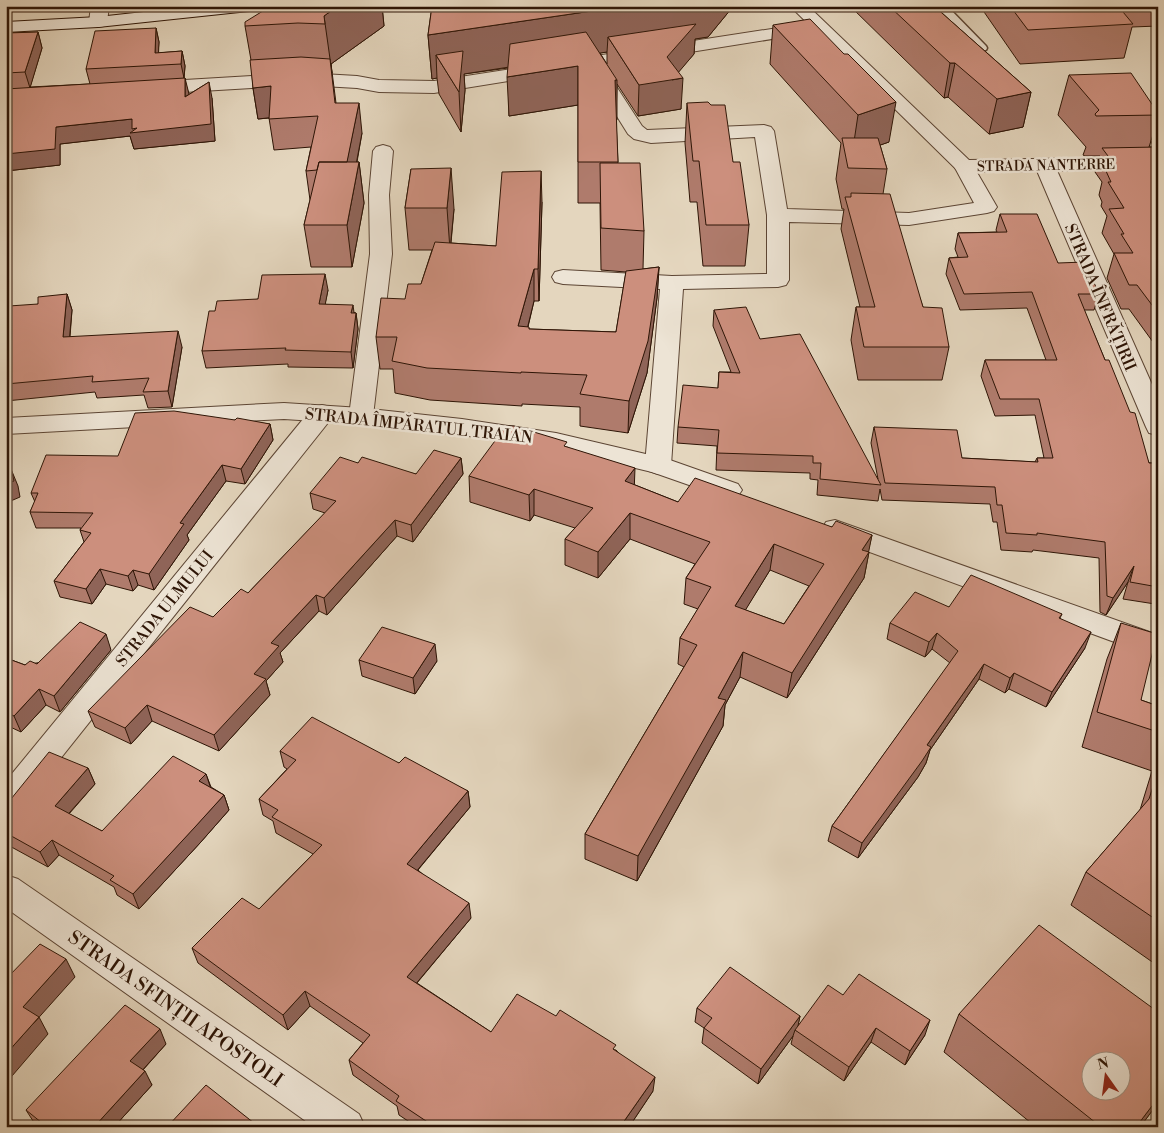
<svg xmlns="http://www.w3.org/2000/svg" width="1164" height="1133" viewBox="0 0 1164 1133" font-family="'Libre Bodoni',serif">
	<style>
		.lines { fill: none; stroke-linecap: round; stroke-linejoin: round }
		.service-casing { stroke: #5c4534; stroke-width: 3 }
		.minor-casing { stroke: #5c4534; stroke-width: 2 }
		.tertiary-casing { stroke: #5c4534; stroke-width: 2 }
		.secondary-casing { stroke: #2e1506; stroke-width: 2 }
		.service { fill: #ede4d5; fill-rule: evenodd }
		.minor { fill: #ede4d5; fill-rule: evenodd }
		.tertiary { fill: #ede4d5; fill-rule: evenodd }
		.secondary { fill: #ede4d5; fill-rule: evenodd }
		.wall { fill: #af7b6c; stroke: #2e1506; fill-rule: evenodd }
		.shaded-wall { fill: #8f6458; stroke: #2e1506 }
		.building { fill: #cc8f7d; stroke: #2e1506; fill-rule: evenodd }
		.labels { text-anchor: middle; stroke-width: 5; stroke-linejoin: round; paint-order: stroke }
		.far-street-label { font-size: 14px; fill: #2e1506; stroke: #ede4d5 }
		.street-label { font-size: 16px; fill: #2e1506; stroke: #ede4d5 }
		.near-street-label { font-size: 19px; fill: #2e1506; stroke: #ede4d5 }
	</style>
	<rect width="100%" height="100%" fill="#e4d6be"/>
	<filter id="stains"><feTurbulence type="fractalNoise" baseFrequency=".004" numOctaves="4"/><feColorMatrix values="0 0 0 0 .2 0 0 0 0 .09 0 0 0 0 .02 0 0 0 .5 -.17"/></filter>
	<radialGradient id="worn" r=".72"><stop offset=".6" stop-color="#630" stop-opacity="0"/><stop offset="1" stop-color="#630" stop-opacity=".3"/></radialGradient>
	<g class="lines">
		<defs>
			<path id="service" d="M936,6H947L986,46L987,48L986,50H978Z
				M1143,114L1147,115L1158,133V146L1154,145L1137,117Z"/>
			<path id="minor" d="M810,23L816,24L819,28L816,32L603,66L642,126L647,130L764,125L771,127L774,131L787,209L909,213L974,203L954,166L957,162L964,160L971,162L997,207L994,211L987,213L909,225L789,222V280L786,285L778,287L683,289L671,465L667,471L658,474L649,471L645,465L660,289L563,284L555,282L552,277L555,272L563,270L672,276L767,274V215L755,137L651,143L634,139L628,134L588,70L589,68L434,93L379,92L357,88L305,85L151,94L144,92L142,88L144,84L151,82L305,73L357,76L379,80L434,81Z
				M383,145L390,147L393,151L389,195L392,254L373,416L370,422L361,424L352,422L349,416L370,254L369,195L373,151L376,147Z
				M1045,160L1052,162L1055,166L1158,398V435L1149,433L1146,427L1035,166L1038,162Z
				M322,405L331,407L334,413L331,419L17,813L6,817V781L313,407Z"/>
			<path id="tertiary" d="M91,6H109L107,22L104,26L98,27L92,26L89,22Z
				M790,6H808L969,160L1158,157V169L964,172L957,170Z
				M284,403L361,408L462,419L556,433L667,459L738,484L742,490L738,496L729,499L652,472L556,449L462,435L361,424L284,419L6,434V418Z
				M835,520L1158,635V658L826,536L822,529L826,522Z
				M6,875L18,879L359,1114L365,1127H314L6,908Z"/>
			<path id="secondary" d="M198,6H257L255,10L249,11L98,27L6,32V22L98,17Z"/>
		</defs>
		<!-- service casing -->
		<use href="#service" class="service-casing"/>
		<!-- minor casing -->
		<use href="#minor" class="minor-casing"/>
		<!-- tertiary casing -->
		<use href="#tertiary" class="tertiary-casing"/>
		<!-- secondary casing -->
		<use href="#secondary" class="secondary-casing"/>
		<!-- service -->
		<use href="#service" class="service"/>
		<!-- minor -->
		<use href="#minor" class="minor"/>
		<!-- tertiary -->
		<use href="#tertiary" class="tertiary"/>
		<!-- secondary -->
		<use href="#secondary" class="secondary"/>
	</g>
	<!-- wall -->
	<path class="wall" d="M271,6H382L384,26L331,64L336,103L362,133L357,162H359L364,203L352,267H311L304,225L310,200L306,171L311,147L274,150L269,118L258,119L253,88L251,60L245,26Z
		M432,6H731V9L708,37L695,39L694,54L678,72L681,109L638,116L617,84L616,120L618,163L644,231L643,269L659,267L657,298L647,373L628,433L580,426V407L522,404V406L430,400L395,393L393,369H380L376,337L405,299L421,284L432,250H409L405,208L411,169L454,209L451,243L496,246L542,202L539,301H534L528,327L529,329L616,332L626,272L601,270L600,203H578V105L509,116L508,68L464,74L465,90L461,132L439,94L437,78L432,79L428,35ZM607,52V64L600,53Z
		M850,6H934L1031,92L1023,127L989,134L948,97L944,98Z
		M968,6H1158V26L1132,27L1124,58L1020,64L982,9L971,10Z
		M773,25L889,142L880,145L887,169L883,194L923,307L949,347L942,380H858L851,340L856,307H860L841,229L844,209H842L836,179L841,143L770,64Z
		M156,28L159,42L158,53L182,51L185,66L184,78L189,95L212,98L215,141L134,149L130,136L60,144V165L6,171V33L38,32L42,48L30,87L90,84L86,69Z
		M1069,75L1158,113V119L1149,147H1158V349L1129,309H1121L1107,278L1114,254L1102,233L1107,216L1101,206L1102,202L1099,195L1102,182L1095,172L1100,156H1085L1083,155L1086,147L1058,115Z
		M687,103L733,162L749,225L745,266H703L697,202H690L685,143Z
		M1000,214L1058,263L1099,294L1094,310H1084L1105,360L1149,463H1158V522H1155L1158,549V597L1155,604L1123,599L1128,582L1106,615L1100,612L1099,558L1033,550L1032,552L1001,550L997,522H993L990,504L882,500L880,489L878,501L817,495L818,480L810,479V473L716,470L717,446L677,443L678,427L718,388L719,372H731L713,326L714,310L760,339L878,479L871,443L874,427L962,458L1035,462L1037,458H1044L1035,415L995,416L981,376L985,360H1046L1027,308L960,310L946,274L949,258L958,257L955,249L958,233L997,232L996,230Z
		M328,290L325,304L356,313L358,329L353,368L288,367V364L206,368L202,351L215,311L258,299Z
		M67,294L72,310L70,337L182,347L172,407L148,408L144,395L97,398L95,392L6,401V319L38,304Z
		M235,420L270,424L273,440L245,484L226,481L187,535L189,540L154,590L138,585L133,591L106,584L92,604L60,597L54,581L84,542L80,530L81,528H36L30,512L35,502L31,493Z
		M567,447L635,485L678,502L832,527L872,535L868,552H869L864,578L787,698L740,677L725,705L723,726L637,881L585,859V834L684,667L678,664L680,638L698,609L684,604L686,578L695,564L630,539L598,578L565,565V539L575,528L534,515L530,521L470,502L469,476ZM770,570L809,586L784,624L745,610Z
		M461,458L463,474L413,542L397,536L327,615L319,611L280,653L283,662L266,681L270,695L219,751L152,721L131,744L95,727L88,711L213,617L248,593L325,513L313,509L310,493L358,463L416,474Z
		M949,607L1062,614L1060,618L1085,648L1046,707L1009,689L1005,693L979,679L930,750L926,763L918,777L858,858L828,841L832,826L950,663L932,649L925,657L887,639L890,623Z
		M1121,623L1141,700L1158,706V966L1071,905L1086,872L1140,810L1152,771L1082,747L1107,659Z
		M111,650L60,712L46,705L21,732L6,725V658L25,665Z
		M359,660L437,661L415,694L362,676Z
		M280,751L399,763L468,791L470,807L418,870L471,918L417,983L491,1032L616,1050L653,1091L629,1127H417L399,1115L397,1106L353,1075L349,1060L363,1043L310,1006L288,1030L198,963L192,948L259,909L313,854L276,833L273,821L263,815L259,799L287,769L284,767Z
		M88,768L95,784L69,814L102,831L206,774L211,787L224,795L229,810L200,843L139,909L117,895L114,887L59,855L48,867L6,844V800Z
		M843,995L925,1035L905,1065L871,1042L844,1081L791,1044L793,1036L758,1084L702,1043L704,1028L695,1022L697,1008L800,1016L798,1025Z
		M1158,1012V1103L1140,1127H1036L944,1052L959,1014Z
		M166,1044L143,1070L152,1085L114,1127H39L35,1124L26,1110Z"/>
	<!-- shaded-wall -->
	<path class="shaded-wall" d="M338,6H382L384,26L331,64L332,73L324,16Z
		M626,6H731V9L708,37L695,39L694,54L672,80L683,78L681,109L638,116L639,85L608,37L607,52L464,74L465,90L461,132L459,92L436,55L437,78L432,79L428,35Z
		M156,28L159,42L158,65L155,53Z
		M38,32L42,48L30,88L25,72Z
		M182,51L185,66L184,78L181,64Z
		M950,63H955L948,97L944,98Z
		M578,66V105L509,116L507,77Z
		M185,78L189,94V113L185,97Z
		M615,80H617V120H614Z
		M209,82L212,98L215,141L134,149L130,136L60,144V165L6,171V154L56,127L132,119L135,128Z
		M271,86L276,117L258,119L253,88Z
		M1031,92L1023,127L989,134L997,99Z
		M896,102L889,142L852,155L858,115Z
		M359,103L362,133L349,202L345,170Z
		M359,162L364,203L352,267L347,225Z
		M451,168L454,209L450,250L447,208Z
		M541,171L542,202L539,301L538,269Z
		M659,267L657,298L647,373L628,433L629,401Z
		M534,269V301L520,358L518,326Z
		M325,274L328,290L322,321L319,304Z
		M67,294L72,310L68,354L63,337Z
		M353,305L355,320L356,313L358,329L353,368L351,352V313Z
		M178,331L182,347L172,407L168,391Z
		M270,424L273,440L245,484L241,469Z
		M461,458L463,474L413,542L411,525Z
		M222,465L226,481L187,535L189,540L154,590L149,574L180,523Z
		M635,468L634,494L625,481Z
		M11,469L18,486L20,497L6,503V483Z
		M534,489V515L530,521L529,495Z
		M630,513V539L598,578V552Z
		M395,520L397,536L327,615L324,598Z
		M872,535L868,555L869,552L864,578L787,698L792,673L862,550Z
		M774,544L770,570L732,632L735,606Z
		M1134,566L1128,582L1106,615L1113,598Z
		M100,569L106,584L92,604L86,589Z
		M133,570L138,585L133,591L128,576Z
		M316,595L319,611L280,653L283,662L266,681L270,695L219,751L214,735L254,674L271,643Z
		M1091,632L1085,648L1046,707L1052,692Z
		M937,633L932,649L925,657L929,642Z
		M106,634L111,650L60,712L54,696Z
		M435,644L437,661L415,694L413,678Z
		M743,652L740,677L725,705L723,726L637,881L638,856L718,698Z
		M984,664L979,679L930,750L926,763L918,777L858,858L862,843L927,745Z
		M1014,673L1009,689L1005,693L1010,678Z
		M39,689L46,705L21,732L14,716Z
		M147,705L152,721L131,744L125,728Z
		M88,768L95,784L62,821L55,806Z
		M206,774L211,789L199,781Z
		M468,791L470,807L410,879L407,864Z
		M224,795L229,810L200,843L139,909L133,894Z
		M52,840L59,855L48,867L40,852Z
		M469,903L471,918L409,992L407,977Z
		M66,959L75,977L33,1024L23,1007Z
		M305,991L310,1006L288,1030L283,1015Z
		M800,1016L797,1031L795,1030L793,1036L758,1084L761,1069Z
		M39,1017L48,1034L6,1083V1054Z
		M930,1020L925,1035L905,1065L910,1051Z
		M876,1028L871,1042L844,1081L849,1067Z
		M160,1029L166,1044L138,1075L130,1061Z
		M145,1071L152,1085L114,1127H94Z
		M655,1077L653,1091L629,1127H620Z
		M1158,1098V1103L1140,1127H1136Z"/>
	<!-- building -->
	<path class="building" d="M271,6H338L324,16L325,24L298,23L245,26V22Z
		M432,6H626L428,35Z
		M889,6H934L1031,92L997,99L955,63H950Z
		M1010,6H1118L1133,24L1028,30Z
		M810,19L844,54H848L896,102L858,115L773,25Z
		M696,24L667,57L683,78L639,85L608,37Z
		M156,28L155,53L182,51L181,64L86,69L95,31Z
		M38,32L25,72L6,73V33Z
		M586,32L617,80H615L618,162H578V66L507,77L510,44Z
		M463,51L459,92L436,55Z
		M301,57L330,59L335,103H359L347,162H319L317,170L306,171L318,116L269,119L271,86L253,88L250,60Z
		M1131,73L1158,113V115L1096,116L1095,114L1099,110L1069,75Z
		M185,78V97L209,82L211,124L130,133L137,128L132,129V119L56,127L55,149L6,154V89Z
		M708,102L711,105H725L733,162H740L749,225H706L699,161H693L687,103Z
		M842,138H878L887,169L848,168Z
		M1158,147V313L1137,285H1129L1114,253H1133L1121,234H1124L1109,209L1124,208L1108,182H1111L1106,171L1114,164L1102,148Z
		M319,162H359L347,225H304Z
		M600,163H640L644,231L601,228Z
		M451,168L447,208H405L411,169Z
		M541,171L538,269H534L518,326L529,327V329L616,332L626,271L659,267L648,341L629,401L580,394L587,375L521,372V373L427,368L392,361L397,337H376L381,298L405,299L408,284H421L435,242L496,246L502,172Z
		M851,193L890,194L923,307L942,308L949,347H864L856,307H875L845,197H851Z
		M1000,214H1037L1058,263L1085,262L1099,294H1078L1105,360H1109L1130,412L1135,413L1149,463H1158V505L1153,504L1158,549V587L1130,582L1134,566L1113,598L1107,596L1105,542L1037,533V535L1006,533L1002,505H997L995,487L885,483L874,427L957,430L962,458L1038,462L1037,458H1053L1039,399H1000L985,360H1057L1032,292L964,294L949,258L968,257L958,233L1007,232Z
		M325,274L319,304L353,305L351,313H356L351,352L285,350L286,348L202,351L209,311H215L217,301L258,299L262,275Z
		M67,294L63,337L178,331L168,391L143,392L149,378L92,382L93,376L6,384V319L9,306L38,304V297Z
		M746,307L760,339L800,334L881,485L820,479L821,463H813V456L717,453L719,430L678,427L683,385L718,388L719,372L740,373L714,310Z
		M174,411L235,420L237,418L270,424L241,469L222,465L180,523L184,524L149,574L133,570L128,576L100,569L86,589L54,581L91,533L80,530L93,513L30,512L38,493H31L46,455L118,456L135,413Z
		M506,426H514L567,442L564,446L635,468L625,481L678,502L695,478L832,527L836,521L872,535L862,550L869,552L792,673L743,652L718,698L726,700L638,856L585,834L697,645L680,638L711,587L686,578L710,542L630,513L598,552L565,539L593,508L534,489L529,495L469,476ZM774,544L824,564L784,624L735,606Z
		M434,450L461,458L411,525L395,520L324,598L316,595L271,643L279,646L254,674L266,679L214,735L147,705L125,728L88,711L190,607L213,617L241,589L248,593L336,501L310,493L340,457L358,463L362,457L416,474Z
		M11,469L14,481L6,483V470Z
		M971,575L1062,614L1059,618L1091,632L1052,692L1014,673L1010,678L984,664L927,745L931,747L922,761L862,843L832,826L958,651L937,633L929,642L890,623L915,592L949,607Z
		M80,622L106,634L54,696L39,689L14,716L6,712V658L25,665L30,661L37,664Z
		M1121,623L1157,634L1141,700L1158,706V732L1097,712Z
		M382,627L435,644L413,678L359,660Z
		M312,717L399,763L405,757L468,791L407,864L469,903L407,977L491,1032L517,994L556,1016L560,1010L616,1045L613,1049L655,1077L620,1127H435L396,1101L399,1096L349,1060L370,1035L305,991L283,1015L192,948L242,898L259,909L322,845L272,817L278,810L259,799L296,760L280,751Z
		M49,752L88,768L55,806L102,831L173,756L206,774L199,781L224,795L195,827L133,894L110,880L114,876L52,840L40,852L6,833V800L11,799Z
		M1158,771V921L1086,872L1149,799Z
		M1039,925L1158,1012V1098L1136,1127H1101L959,1014ZM1092,1060H1122V1090H1092Z
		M40,944L66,959L23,1007L39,1017L6,1054V979Z
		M730,967L800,1016L761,1069L704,1028L712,1018L697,1008Z
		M859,974L930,1020L910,1051L876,1028L849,1067L795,1030L828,985L843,995Z
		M125,1005L160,1029L130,1061L145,1071L94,1127H47L26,1110Z
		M206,1085L259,1127H167Z"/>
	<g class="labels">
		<!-- far-street labels -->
		<g class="far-street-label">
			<text transform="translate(1046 165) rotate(-1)" y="5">STRADA NANTERRE</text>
		</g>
		<!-- street labels -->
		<g class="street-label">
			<text transform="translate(1101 297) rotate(67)" y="6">STRADA ÎNFRĂȚIRII</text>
			<text transform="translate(419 425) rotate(6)" y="6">STRADA ÎMPĂRATUL TRAIAN</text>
			<text transform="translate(164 608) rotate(-51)" y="6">STRADA ULMULUI</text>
		</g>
		<!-- near-street labels -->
		<g class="near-street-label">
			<text transform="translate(176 1008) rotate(35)" y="7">STRADA SFINȚII APOSTOLI</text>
		</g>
	</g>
	<!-- margin -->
	<rect width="1164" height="1133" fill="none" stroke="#e4d6be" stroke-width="25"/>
	<rect x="8" y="8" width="1149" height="1118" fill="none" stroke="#2e1506" stroke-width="2.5"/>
	<rect x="12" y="12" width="1139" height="1108" fill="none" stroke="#2e1506"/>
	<!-- north arrow -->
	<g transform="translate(1106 1076) rotate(346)"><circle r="24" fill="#ede4d5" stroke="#a19182"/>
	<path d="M0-4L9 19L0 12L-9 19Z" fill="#8f2418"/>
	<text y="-8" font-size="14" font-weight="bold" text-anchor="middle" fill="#2e1506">N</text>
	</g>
	<rect width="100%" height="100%" filter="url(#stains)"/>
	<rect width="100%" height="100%" fill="url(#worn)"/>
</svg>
